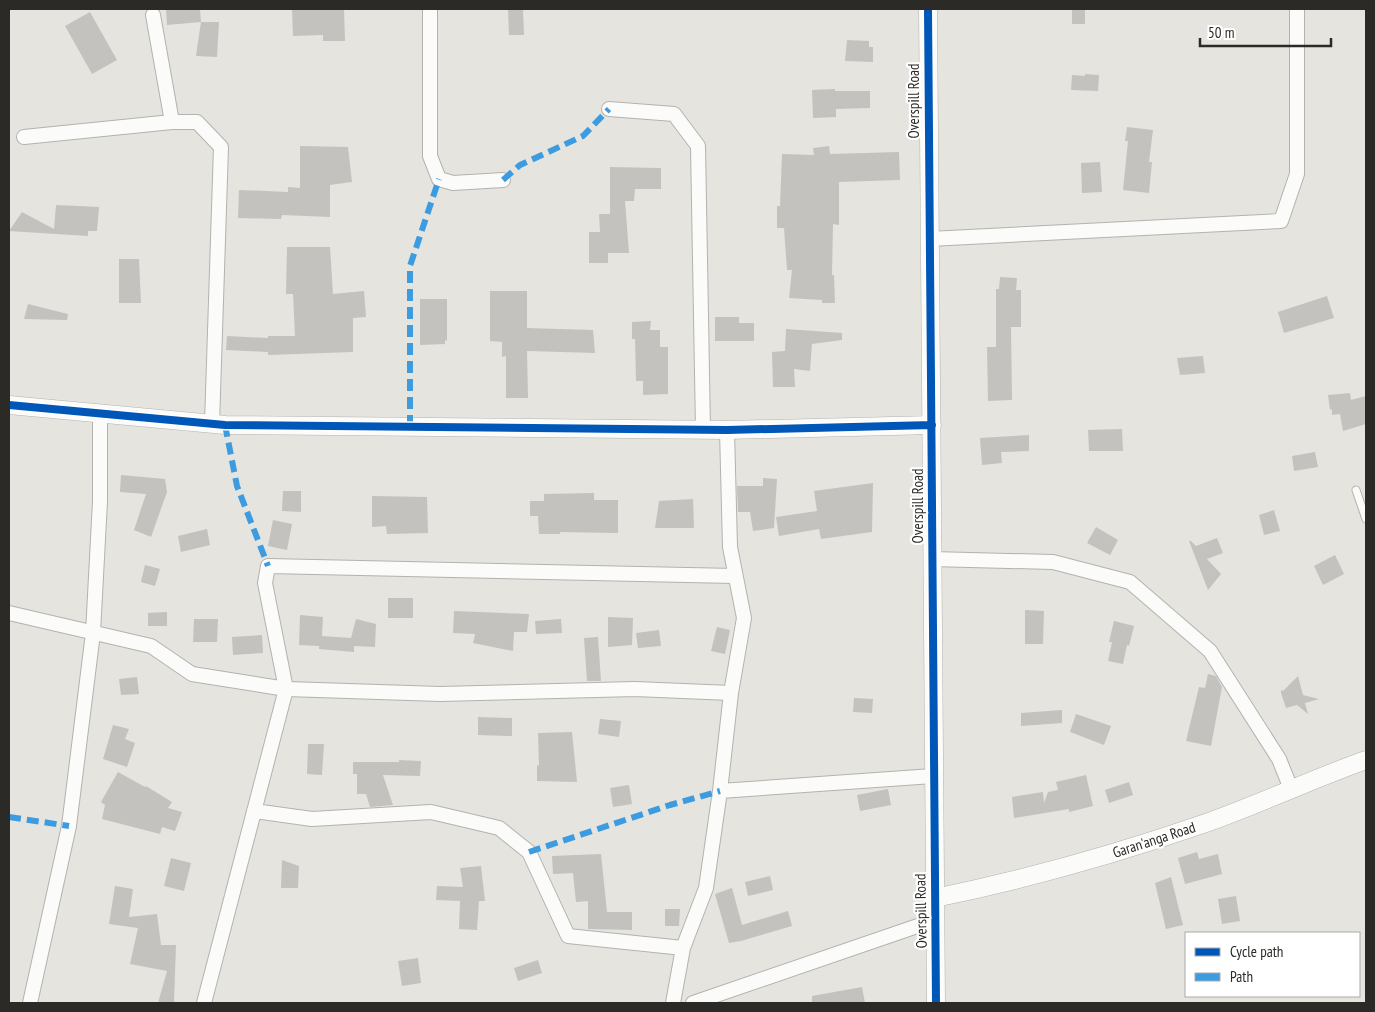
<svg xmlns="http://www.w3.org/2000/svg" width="1375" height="1012" viewBox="0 0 1375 1012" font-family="'PT Sans Narrow',sans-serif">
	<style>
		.building { fill: #c3c2bf }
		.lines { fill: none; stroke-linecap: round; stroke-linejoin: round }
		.service-casing { stroke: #b4b2af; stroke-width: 9 }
		.minor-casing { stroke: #b4b2af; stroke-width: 16 }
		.tertiary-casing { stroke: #b4b2af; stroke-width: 19 }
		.service { stroke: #fbfbfa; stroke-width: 7 }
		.minor { stroke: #fbfbfa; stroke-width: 14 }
		.tertiary { stroke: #fbfbfa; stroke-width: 18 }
		.quiet { stroke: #3d9ce0; stroke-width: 6; stroke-dasharray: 12 6; stroke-linecap: butt }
		.cycleway-casing { stroke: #fff; stroke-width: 11 }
		.cycleway { stroke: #0057b8; stroke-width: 8 }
		.labels { text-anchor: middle; stroke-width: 4.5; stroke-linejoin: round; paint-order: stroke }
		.street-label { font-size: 15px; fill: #2b2a26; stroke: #fff }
	</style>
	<rect width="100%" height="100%" fill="#e6e4df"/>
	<!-- building -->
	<path class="building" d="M166,9H200L201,22H219L217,57L196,56L201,22L167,25Z
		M292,9H344L345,41H323V35L293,36Z
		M508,9H523L524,35H509Z
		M1072,9H1085V24H1072Z
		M90,12L117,60L92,74L65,26Z
		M847,40L869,41V47H873V62L845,61Z
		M1085,74L1099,75L1098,91L1071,90L1072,75L1085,76Z
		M835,89V91H870V108L836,109V117L813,118L812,90Z
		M1127,127L1153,130L1149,162H1152L1149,193L1123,190L1128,141H1125Z
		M300,146L348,147L352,182L330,185V217L282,215L281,219L238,218L239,190L288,192V187L300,188Z
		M829,146L830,154L899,152L900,180L839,182V225L833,224L832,275H834L835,303H822V300L789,298L792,270H787L784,228H777V206H780L782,154L814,155L813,148Z
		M1100,162L1102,192L1082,193L1081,163Z
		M610,167L661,168V189H635L634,201H625L629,253H608V263H589V232H600L599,214H610Z
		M56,205L99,207L97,231H88V236L9,231L22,212L54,229Z
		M287,247H330L333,294L364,291L366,317L353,318V352L268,355V352L226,350L227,336L268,338V336H295L293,294H286Z
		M119,259H139L141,303H119Z
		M1000,277L1017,278L1016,290H1021V327H1011L1012,400L988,401L987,347H996V289H999Z
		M490,291H527V328L593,330L595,353L527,351L528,398H506V356L502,357V342L490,341Z
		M1327,296L1334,318L1284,333L1278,312Z
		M420,299H447V341L445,340V344L420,345Z
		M28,304L68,314L67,320L24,319Z
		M715,317H739V323H754V341H715Z
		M651,321L650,330H660V347H668V394L643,395V381H636L635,339H632V322Z
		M786,329L842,333V340L812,344L810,371L794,369L795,387H773L772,352L785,351Z
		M1203,356L1205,373L1180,375L1177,358Z
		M1350,393L1351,400L1366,396V424L1343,431L1340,414L1332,415V409L1330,410L1328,395Z
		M1122,429L1123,451H1089L1088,430Z
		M1029,435V451L1001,452L1002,463L982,465L980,438Z
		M1315,452L1318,467L1294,471L1292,456Z
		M121,475L165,479L167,492L151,537L134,530L146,494L120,492Z
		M763,478L777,479L774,528L753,531L750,512H738L737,486H763Z
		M873,483L872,532L821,539L819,529L779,536L776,517L817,511L814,491Z
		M283,491H301V512L282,511Z
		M594,493V500H618V533L560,532V534H539L538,516H530V501H544V494Z
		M372,496L427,497L428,533L387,534L386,526L372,527Z
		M693,499L694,528H655L659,501Z
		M1274,510L1280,531L1264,535L1259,515Z
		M273,520L292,524L287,550L268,546Z
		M1096,527L1118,540L1110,555L1087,543Z
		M207,529L210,545L181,552L178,536Z
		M1217,538L1223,553L1207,559L1221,574L1208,590L1189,541H1191L1196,546Z
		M1335,555L1344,574L1323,585L1314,566Z
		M145,565L160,569L155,586L141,582Z
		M388,598H413V618H388Z
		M1025,610L1044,611L1043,644H1025Z
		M454,611L529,614L527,632H514L513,651L473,643L475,634L453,633Z
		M167,612V626H148V613Z
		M300,615L323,617L322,636L351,638L356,619L376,624L375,647L354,646V652L319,649V646L299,645Z
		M608,617L633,618L632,645L608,647Z
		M194,619H218L217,642H193Z
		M561,619L562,633L536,634L535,621Z
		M1114,621L1134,626L1129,646L1127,645L1123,664L1108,661L1112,642H1109Z
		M717,627L730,630L725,654L711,651Z
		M659,630L661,646L638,648L636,633Z
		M262,635L263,653L233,655L232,637Z
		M598,637L601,681H587L584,638Z
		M1208,674L1216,676L1222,687L1211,746L1186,741L1199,687L1205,688Z
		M1298,676L1303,695L1319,699L1305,703L1308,714L1297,705L1286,708L1281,693V690L1283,691Z
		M137,677L139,694L121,695L119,679Z
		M854,698L873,699L872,713L853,712Z
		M1062,710V723L1021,726V713Z
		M1076,714L1111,726L1104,745L1070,732Z
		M478,717L512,718V736L478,735Z
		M600,719L621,721L619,737L598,734Z
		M113,725L129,729L125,739L135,743L127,767L103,759Z
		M572,732L577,782L537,781V765L539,766L538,733Z
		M308,744H324L322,775L307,774Z
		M399,760L421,761L420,776L383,775L393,805L370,807L366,794H357V774H353V762H399Z
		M118,772L145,787L146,786L172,802L168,808L182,812L175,831L162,827L160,834L102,819L105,805L101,802Z
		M1086,775L1093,806L1069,812V809L1014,818L1012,797L1043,792L1044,803L1048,792L1058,790L1056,782Z
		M1129,782L1133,795L1109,803L1105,790Z
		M629,785L632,804L613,807L610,788Z
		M888,789L891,805L860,811L857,795Z
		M1197,852L1199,859L1218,854L1222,874L1185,884L1178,858Z
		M601,854L607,912H632V930L588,929V901L576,902L573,873L553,874L552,856Z
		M171,858L191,863L184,891L164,886Z
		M282,860L299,866L298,888H281Z
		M481,866L485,901H479L477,930L459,929L460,901L436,900L437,886L463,887L460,868Z
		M770,876L773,890L748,896L745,882Z
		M1171,877L1183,925L1166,929L1155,883Z
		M115,886L133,889L129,917L157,914L161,945H176L174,1003H158L167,971L130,964L138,928L109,924Z
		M732,888L742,925L788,911L792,926L741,941L729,943L715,894Z
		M1236,896L1240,921L1222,924L1218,899Z
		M665,909H680L679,926H665Z
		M418,958L421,983L402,986L398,961Z
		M538,960L542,973L518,981L514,968Z
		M862,987L865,1003H812V996Z"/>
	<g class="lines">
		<defs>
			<path id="service" d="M1356,490L1366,519"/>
			<path id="minor" d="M430,9V156L439,179L453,183L503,180
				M153,15L172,122
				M609,109L674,114L698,146L703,429
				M24,137L172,122H197L221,147L212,424
				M929,239L1281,221L1297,174V9
				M931,559L1053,562L1130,582L1210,651L1279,759L1291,789
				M9,613L151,646L192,674L286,689L440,694L635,689L731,693
				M720,791L933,776
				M254,811L312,819L431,812L499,828L529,852L568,936L683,948
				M30,1003L69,826L93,633L100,501V414
				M204,1003L286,689L265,583L268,566L735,576
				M673,1003L683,948L706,888L720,791L731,693L744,618L730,547L727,430
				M693,1003L935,920"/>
			<path id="tertiary" d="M928,9L936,1003
				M9,405L225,425L727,430L932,425
				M935,898C1028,879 1116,854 1206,823C1260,804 1312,779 1366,760"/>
		</defs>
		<!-- service casing -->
		<use href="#service" class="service-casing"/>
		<!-- minor casing -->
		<use href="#minor" class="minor-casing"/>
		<!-- tertiary casing -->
		<use href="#tertiary" class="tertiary-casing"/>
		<!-- service -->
		<use href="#service" class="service"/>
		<!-- minor -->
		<use href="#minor" class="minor"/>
		<!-- tertiary -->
		<use href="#tertiary" class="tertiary"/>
		<!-- quiet -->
		<path class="quiet" d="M503,180L520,165L583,136L609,109
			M225,425L237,486L268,566
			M410,427V266L439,179
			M9,817L69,826
			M529,852L670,805L720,791"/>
		<defs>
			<path id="cycleway" d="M928,9L936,1003
				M9,405L225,425L727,430L932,425"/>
		</defs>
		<!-- cycleway casing -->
		<use href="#cycleway" class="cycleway-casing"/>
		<!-- cycleway -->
		<use href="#cycleway" class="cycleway"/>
	</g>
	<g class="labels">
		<!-- street labels -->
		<g class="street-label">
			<text transform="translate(914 101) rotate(-90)" y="5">Overspill Road</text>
			<text transform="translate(918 506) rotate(-90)" y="5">Overspill Road</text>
			<text transform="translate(1154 840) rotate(-18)" y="5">Garan'anga Road</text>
			<text transform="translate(921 911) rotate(-91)" y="5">Overspill Road</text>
		</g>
	</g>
	<!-- border -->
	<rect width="1375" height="1012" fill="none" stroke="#2b2a26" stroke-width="20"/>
	<!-- legend -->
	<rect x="1185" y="932" width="175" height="65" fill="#ffffff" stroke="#aaaaa8"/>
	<rect x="1195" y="948" width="25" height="8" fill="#0057b8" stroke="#aaaaa8"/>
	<text x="1230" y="957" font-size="15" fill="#2b2a26">Cycle path</text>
	<rect x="1195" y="973" width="25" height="8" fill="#3d9ce0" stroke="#aaaaa8"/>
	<text x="1230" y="982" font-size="15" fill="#2b2a26">Path</text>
	<!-- scale -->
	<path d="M1200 38v8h131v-8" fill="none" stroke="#2b2a26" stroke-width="2.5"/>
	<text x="1208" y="38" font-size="15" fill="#2b2a26" stroke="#ffffff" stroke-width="4" paint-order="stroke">50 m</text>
</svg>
